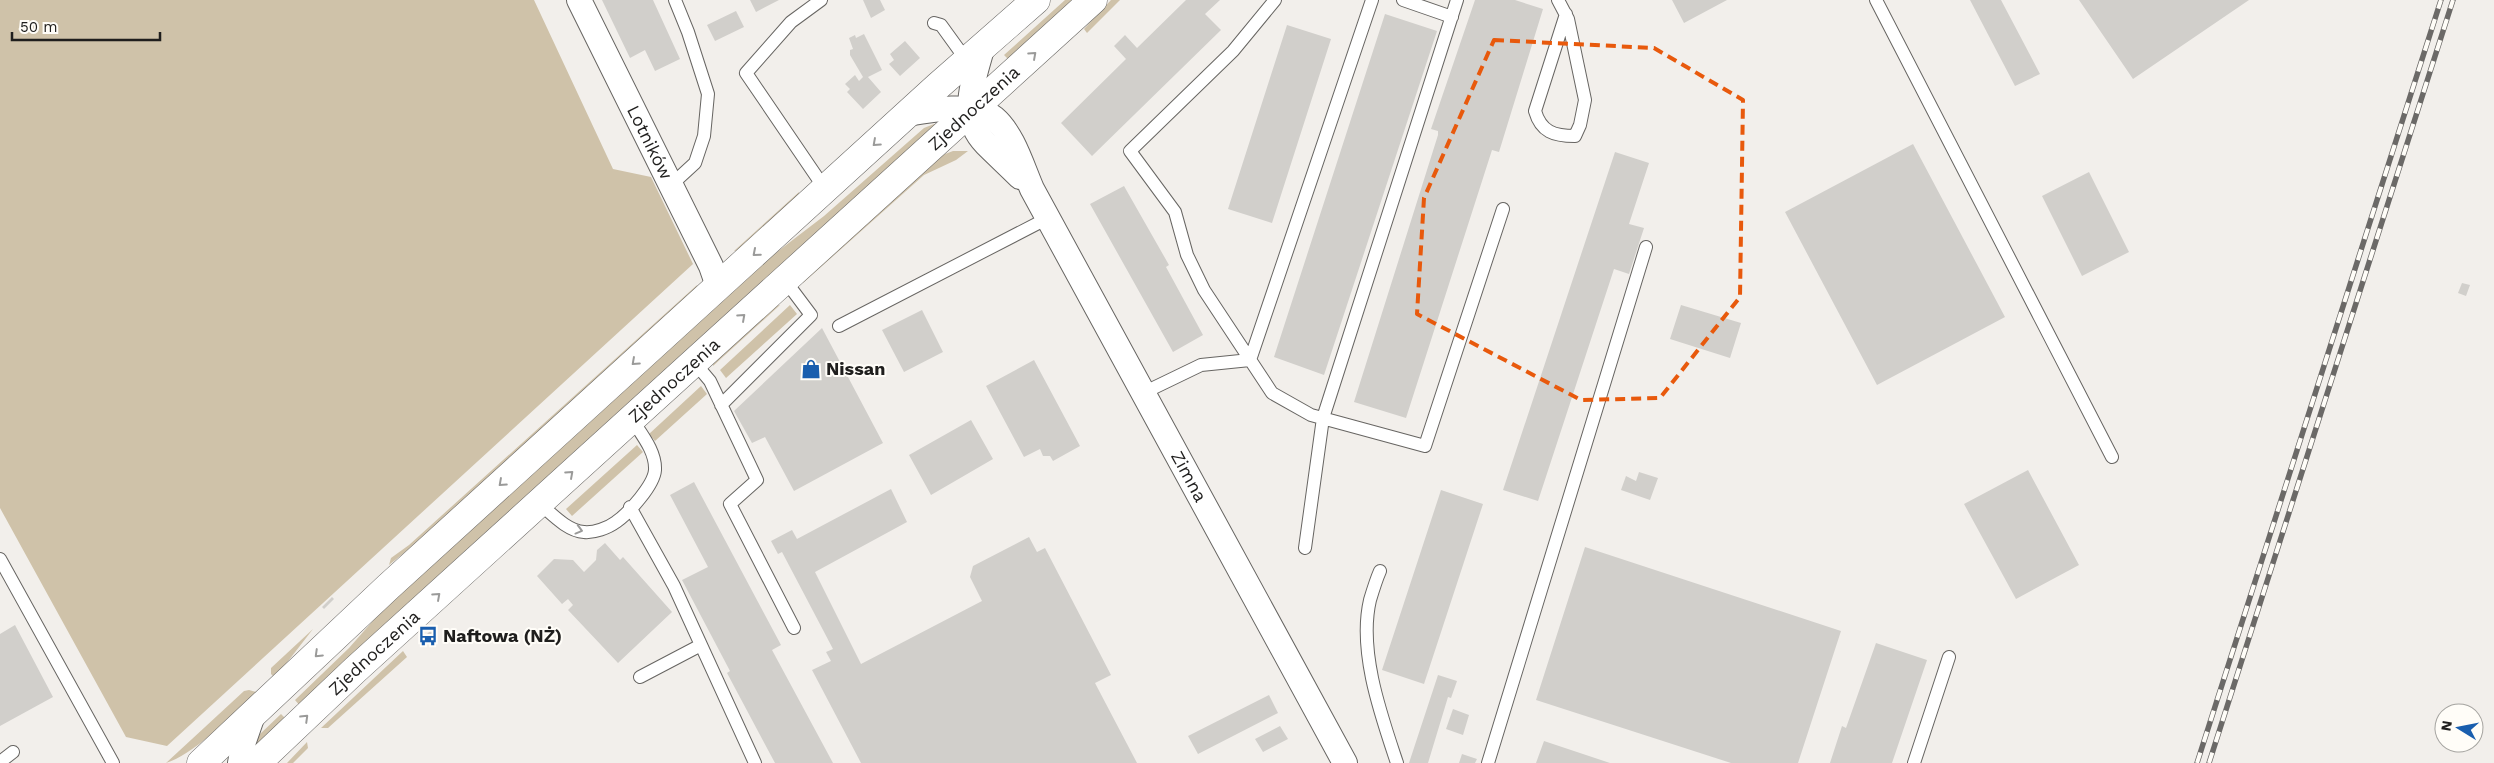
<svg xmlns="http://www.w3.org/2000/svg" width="2494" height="763" viewBox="0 0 2494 763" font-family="'Work Sans',sans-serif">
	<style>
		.green { fill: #cfc2a9 }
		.building { fill: #d1cfcb }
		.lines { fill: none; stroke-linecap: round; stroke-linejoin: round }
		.service-casing { stroke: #676562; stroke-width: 14 }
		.minor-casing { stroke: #676562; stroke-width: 26 }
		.secondary-casing { stroke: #676562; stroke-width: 29 }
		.service { stroke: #fff; stroke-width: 12 }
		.minor { stroke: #fff; stroke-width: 24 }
		.secondary { stroke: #fff; stroke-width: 28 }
		.rail-casing { stroke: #6b6967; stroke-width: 5.5 }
		.rail { stroke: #fffdf8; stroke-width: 4; stroke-dasharray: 11; stroke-linecap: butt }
		.oneway { stroke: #9a9a99 }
		.marked { fill: none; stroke: #e8590c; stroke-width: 4; stroke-dasharray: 10 6; stroke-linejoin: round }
		.labels { text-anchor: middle; stroke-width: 4; stroke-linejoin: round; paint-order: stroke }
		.street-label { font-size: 18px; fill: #1f1e1d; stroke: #fffdf8 }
		.poi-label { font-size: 18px; font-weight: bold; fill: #1f1e1d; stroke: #fffdf8; text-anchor: start }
	</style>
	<rect width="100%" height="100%" fill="#f2efeb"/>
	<!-- green -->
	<path class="green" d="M0,0H534L613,169L651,177L693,264L167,746L126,737L0,508Z
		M1065,0H1076L1010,61L1004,55Z
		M1111,0H1120L1087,33L1084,29Z
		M934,124L937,125L301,707L295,700L349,648L386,606L747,275L824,216L924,128Z
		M953,151H968L956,160L924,175L803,283L804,277L937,157Z
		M799,192L798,200L743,250L734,251Z
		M697,285L695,293L440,524L389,565L391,558L409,545Z
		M780,305L713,366L714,356L769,307Z
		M790,305L797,314L726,378L720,370Z
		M701,386L707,394L655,441L649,434Z
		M637,445L643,452L572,516L566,509Z
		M313,629L275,678L271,674V668Z
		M403,651L407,657L328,728H321Z
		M249,690L260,693C237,712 192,756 166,763L244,691Z
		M281,714L287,720L254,747L260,734Z
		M307,742L308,748L293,763H287Z"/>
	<!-- building -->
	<path class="building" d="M602,0H653L680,59L655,71L645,50L630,58Z
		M750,0H779L756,12Z
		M863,0H880L885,10L871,18Z
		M1186,0H1220L1205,14L1221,30L1092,156L1061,123L1126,59L1114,46L1125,35L1137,48Z
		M1475,0H1515L1543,9L1499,152L1492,150L1406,418L1354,402L1438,135V131L1431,129Z
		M1672,0H1727L1684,23Z
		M1970,0H2001L2040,74L2015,86Z
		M2079,0H2249L2133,79Z
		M736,11L744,27L715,41L707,25Z
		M1385,14L1437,31L1324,375L1274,357Z
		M1287,25L1331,39L1272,223L1228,209Z
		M864,34L882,70L868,77L881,92L863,109L847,92L850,89L845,84L855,75L859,81L863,77L850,55V50L853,49L849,38L855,35L856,38Z
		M905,41L920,58L900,76L889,64L894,60L890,54Z
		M1913,144L2005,317L1877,385L1785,212Z
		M1615,152L1649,163L1629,224L1644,228L1629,274L1614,269L1538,501L1503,490Z
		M2089,172L2129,252L2082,276L2042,196Z
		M1124,186L1169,265L1166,267L1203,335L1173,352L1090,204Z
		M2462,283L2470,285L2466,296L2458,293Z
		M1681,305L1741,323L1730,358L1670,339Z
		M922,310L943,352L904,372L882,330Z
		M822,328L883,443L794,491L765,437L752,443L734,411Z
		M1034,360L1080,446L1053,461L1050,456H1043L1040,449L1024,457L986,386Z
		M971,420L993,459L931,495L909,455Z
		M2028,470L2079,565L2016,599L1964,504Z
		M1639,472L1658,478L1650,500L1621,490L1626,476L1636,481Z
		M694,482L781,645L772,650L833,763H775L727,673L730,671L682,580L708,567L670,495Z
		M891,489L907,522L815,572L861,664L982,601L970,577L973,566L1029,537L1037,552L1045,548L1111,675L1095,683L1137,763H861L812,670L831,661L826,652L833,649L782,552L778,554L771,541L792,530L797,539Z
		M1441,490L1483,504L1424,684L1382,670Z
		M605,543L620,560L623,557L672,612L618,663L568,610L573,605L568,599L562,604L537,576L554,559L573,560L584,572L596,560L597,550Z
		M1585,547L1841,631L1798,763H1731L1536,700Z
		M332,597L334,599L324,609L322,607Z
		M15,625L53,697L0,726V634Z
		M432,629L434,632L424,641L422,639Z
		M1876,643L1927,660L1892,763H1830L1842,726L1846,728Z
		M1438,675L1457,681L1451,698L1448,697L1428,763H1409Z
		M1269,695L1278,713L1198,754L1188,736Z
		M1453,709L1469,715L1463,735L1446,729Z
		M1280,726L1288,739L1263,752L1255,739Z
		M1544,741L1610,763H1536Z
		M1462,754L1477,759L1475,763H1459Z"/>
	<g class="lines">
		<defs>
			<path id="service" d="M821,0L791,22L746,73L825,189
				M1275,0L1233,51L1130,151L1175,212L1187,255L1204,290L1272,393L1311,415L1425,446L1503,209
				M1403,0L1452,17
				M1558,0L1568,19L1585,100L1580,125L1575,136C1554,136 1541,132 1535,111L1566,14
				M1876,0L2112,457
				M934,23L941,25L967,61
				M670,186L695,163L704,136L708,94L688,32L675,0
				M839,326L1048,218
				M694,362L710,381L757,480L730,504L794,628
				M1143,393L1201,365L1250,360L1372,0
				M721,405L811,315L784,279
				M539,503C551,513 567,531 584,532C594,533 608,528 616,522C629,513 654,485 655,470C656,451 641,434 631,418
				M630,507L674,586L755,763
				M1305,548L1323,418L1457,0
				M0,559L113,763
				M1380,571C1376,580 1373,590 1370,600C1358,651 1381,715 1397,763
				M640,677L701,645
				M0,762L13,752
				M1488,763L1646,247
				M1914,763L1949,657"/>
			<g id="minor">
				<path id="s1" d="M579,0L711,266L718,286"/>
				<path d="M982,49C973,81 959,117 986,144C997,155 1009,166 1020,177"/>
				<path id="s2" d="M907,114C929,110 975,102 994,118C1013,134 1022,166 1032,189L1345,763"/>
				<path d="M240,763L244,741L253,715"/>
			</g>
			<g id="secondary">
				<path d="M201,763L388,587L938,86L1036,0"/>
				<path id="s3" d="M257,763L355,670L1093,0"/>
			</g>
		</defs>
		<!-- service casing -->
		<use href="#service" class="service-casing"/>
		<!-- minor casing -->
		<use href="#minor" class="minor-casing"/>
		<!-- secondary casing -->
		<use href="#secondary" class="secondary-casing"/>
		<!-- service -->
		<use href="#service" class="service"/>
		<!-- minor -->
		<use href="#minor" class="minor"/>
		<!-- secondary -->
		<use href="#secondary" class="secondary"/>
		<defs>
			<path id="rail" d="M2197,763L2441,0
				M2209,763L2453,0"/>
		</defs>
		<!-- rail casing -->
		<use href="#rail" class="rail-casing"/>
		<!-- rail -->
		<use href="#rail" class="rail"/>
	</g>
	<!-- one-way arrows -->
	<defs><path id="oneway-chevron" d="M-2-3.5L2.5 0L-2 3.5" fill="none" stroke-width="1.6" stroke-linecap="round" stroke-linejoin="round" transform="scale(1.25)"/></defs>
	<g class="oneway">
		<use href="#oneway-chevron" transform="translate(1033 55) rotate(-42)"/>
		<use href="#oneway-chevron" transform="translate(876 143) rotate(138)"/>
		<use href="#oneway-chevron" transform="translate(756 253) rotate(139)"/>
		<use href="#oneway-chevron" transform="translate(742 317) rotate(-42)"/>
		<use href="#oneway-chevron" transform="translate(635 362) rotate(138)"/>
		<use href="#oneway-chevron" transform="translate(570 474) rotate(-42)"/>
		<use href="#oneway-chevron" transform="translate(502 483) rotate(138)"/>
		<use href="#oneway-chevron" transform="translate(579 530) rotate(15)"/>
		<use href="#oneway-chevron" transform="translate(437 596) rotate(-42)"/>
		<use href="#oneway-chevron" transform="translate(318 654) rotate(136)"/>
		<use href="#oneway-chevron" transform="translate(305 718) rotate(-44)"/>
	</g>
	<!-- marked area -->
	<path class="marked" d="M1494,40L1654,48L1743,100L1740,297L1660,398L1581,400L1417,314L1424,198Z"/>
	<!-- icons -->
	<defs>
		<symbol id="shop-bare" viewBox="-9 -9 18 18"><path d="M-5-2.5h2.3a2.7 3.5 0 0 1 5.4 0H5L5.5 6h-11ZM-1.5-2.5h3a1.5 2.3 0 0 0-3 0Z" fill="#195eae" stroke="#fffdf8" stroke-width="2.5" paint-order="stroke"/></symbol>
		<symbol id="bus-bare" viewBox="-9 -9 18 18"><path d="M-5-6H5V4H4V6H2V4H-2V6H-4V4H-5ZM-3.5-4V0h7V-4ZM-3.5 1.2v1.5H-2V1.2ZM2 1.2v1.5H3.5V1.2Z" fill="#195eae" stroke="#fffdf8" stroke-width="2.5" paint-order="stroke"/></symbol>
	</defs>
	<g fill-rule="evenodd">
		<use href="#shop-bare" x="797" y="355" width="28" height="28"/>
		<use href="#bus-bare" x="414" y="622" width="28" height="28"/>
	</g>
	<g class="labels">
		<!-- street labels -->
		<g class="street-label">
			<text dy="6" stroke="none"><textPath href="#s3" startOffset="971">Zjednoczenia</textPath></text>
			<text dy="6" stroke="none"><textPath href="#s1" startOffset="159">Lotników</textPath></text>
			<text dy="6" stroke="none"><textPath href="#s3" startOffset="566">Zjednoczenia</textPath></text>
			<text dy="6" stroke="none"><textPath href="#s2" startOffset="498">Zimna</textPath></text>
			<text dy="6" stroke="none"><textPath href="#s3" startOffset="161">Zjednoczenia</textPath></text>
		</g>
		<!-- poi labels -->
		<g class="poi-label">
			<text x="826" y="375">Nissan</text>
			<text x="443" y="642">Naftowa (NŻ)</text>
		</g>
	</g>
	<!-- north arrow -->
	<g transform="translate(2459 728) rotate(280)"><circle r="24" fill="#fffdf8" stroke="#a5a4a0"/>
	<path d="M0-4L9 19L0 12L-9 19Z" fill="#195eae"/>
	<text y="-8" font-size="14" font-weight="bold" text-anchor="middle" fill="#1f1e1d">N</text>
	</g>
	<!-- scale -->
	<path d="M12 32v8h148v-8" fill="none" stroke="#1f1e1d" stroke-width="2.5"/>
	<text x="20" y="32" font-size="15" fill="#1f1e1d" stroke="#fffdf8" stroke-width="4" paint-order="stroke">50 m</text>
</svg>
